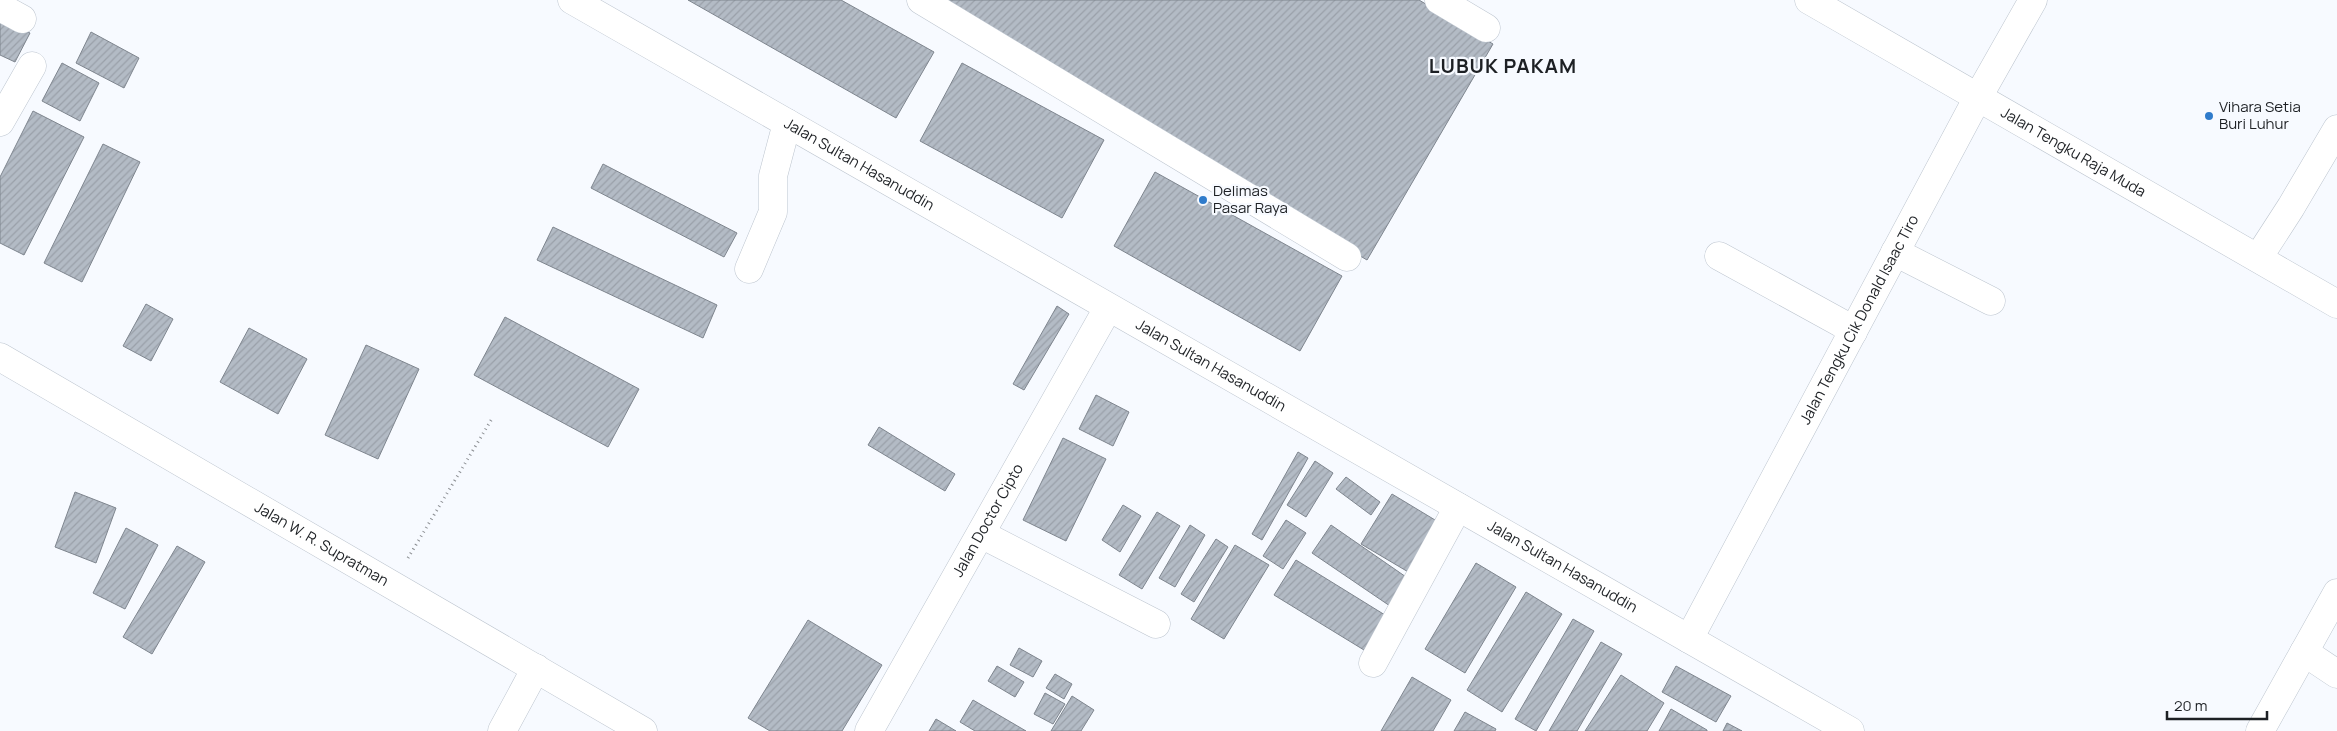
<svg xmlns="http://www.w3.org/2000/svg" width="2337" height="731" viewBox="0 0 2337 731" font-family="Manrope,sans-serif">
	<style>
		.building { fill: url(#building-hatch); stroke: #7e858e }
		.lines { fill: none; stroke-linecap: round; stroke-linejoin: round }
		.minor-casing { stroke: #bdc5cf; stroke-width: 29 }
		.path { stroke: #8c8f93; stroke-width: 3; stroke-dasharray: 1 4; stroke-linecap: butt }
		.minor { stroke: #fff; stroke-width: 28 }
		.poi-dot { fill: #2f7bcb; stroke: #f7faff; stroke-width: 2 }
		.labels { text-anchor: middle; stroke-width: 4.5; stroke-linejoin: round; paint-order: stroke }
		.poi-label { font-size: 15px; fill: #1d2024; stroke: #f7faff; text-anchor: start }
		.street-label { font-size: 15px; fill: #1d2024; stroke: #f7faff }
		.district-label { font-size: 20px; font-weight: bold; letter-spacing: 1px; fill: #1d2024; stroke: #f7faff }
	</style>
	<defs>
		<pattern id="building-hatch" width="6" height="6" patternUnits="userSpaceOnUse" patternTransform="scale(1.25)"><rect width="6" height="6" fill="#b3bbc5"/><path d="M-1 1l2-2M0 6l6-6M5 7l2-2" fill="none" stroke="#9aa0a9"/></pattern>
	</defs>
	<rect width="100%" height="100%" fill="#f7faff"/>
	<!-- building -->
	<path class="building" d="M688,0H841L934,52L896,118Z
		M929,0H1419L1493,44L1367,260Z
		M0,18L30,33L15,62L0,55Z
		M91,32L139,58L124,88L76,63Z
		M62,63L99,83L80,121L42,101Z
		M962,63L1104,140L1062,218L920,141Z
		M33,111L84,137L24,255L0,243V177Z
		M103,144L140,162L82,282L44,263Z
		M603,164L737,233L724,257L591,188Z
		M1155,172L1342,276L1300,351L1114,246Z
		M553,227L717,305L703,338L537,260Z
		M146,304L173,319L151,361L123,346Z
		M1057,306L1069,314L1024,390L1013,384Z
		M505,317L639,389L608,447L474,375Z
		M249,328L307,359L278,414L220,382Z
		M366,345L419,369L378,459L325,435Z
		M1096,395L1129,412L1113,446L1079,429Z
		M879,427L955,474L945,491L868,445Z
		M1063,438L1106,459L1066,541L1023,520Z
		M1298,452L1308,458L1262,540L1252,534Z
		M1315,461L1333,473L1306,517L1287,505Z
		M1346,477L1380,502L1371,515L1336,489Z
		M75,492L116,508L96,563L55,547Z
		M1392,494L1440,523L1410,573L1361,544Z
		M1123,505L1141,516L1120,552L1102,540Z
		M1157,512L1180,526L1142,589L1119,575Z
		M1286,520L1306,533L1283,569L1263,556Z
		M1190,525L1205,535L1175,587L1159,578Z
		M1331,525L1409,579L1390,606L1312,553Z
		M126,528L158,545L125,609L93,593Z
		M1216,539L1228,547L1194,602L1181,594Z
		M1235,545L1269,565L1224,639L1191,619Z
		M177,546L205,562L152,654L123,637Z
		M1296,560L1385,615L1364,650L1274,595Z
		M1476,563L1516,587L1465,673L1425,649Z
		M1526,592L1562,614L1502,712L1467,690Z
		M1573,619L1594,631L1536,731L1515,719Z
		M808,620L882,665L842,731H770L748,718Z
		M1601,642L1622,654L1577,731H1549Z
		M1019,648L1042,661L1033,677L1010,665Z
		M997,666L1024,682L1015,697L988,681Z
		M1676,666L1731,696L1716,722L1662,692Z
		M1055,674L1072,684L1064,699L1046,688Z
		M1621,675L1664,703L1647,731H1585Z
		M1412,677L1451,700L1433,731H1381Z
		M1045,693L1065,704L1053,724L1034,714Z
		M1072,696L1094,710L1081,731H1051Z
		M973,700L1026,731H975L960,722Z
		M1671,709L1707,730V731H1659Z
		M1465,712L1496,729L1495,731H1454Z
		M936,719L956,731H929Z
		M1727,723L1742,731H1723Z"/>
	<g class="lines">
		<defs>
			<g id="minor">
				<path id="s1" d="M572,0L1850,731"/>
				<path d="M921,0L1347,257"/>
				<path d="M1439,0L1486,28"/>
				<path id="s2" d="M1809,0L2337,304"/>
				<path d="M0,7L22,19"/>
				<path d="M0,122L32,66"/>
				<path d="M1895,252L1991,301"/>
				<path d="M1719,256L1841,323L1853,332"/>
				<path d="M2258,258L2291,207L2337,129"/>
				<path d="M749,269L773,212V176L787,123"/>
				<path id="s3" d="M0,357L643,731"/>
				<path d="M981,534L1156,624"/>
				<path id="s4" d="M1689,639L1978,97L2033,0"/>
				<path d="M2304,652L2337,674"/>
				<path d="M1373,663L1458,507"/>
				<path d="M502,731L536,668"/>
				<path id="s5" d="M869,731L1108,308"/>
				<path d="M2260,731L2337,593"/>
			</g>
		</defs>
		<!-- minor casing -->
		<use href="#minor" class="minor-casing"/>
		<!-- path -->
		<path class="path" d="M408,558L493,417"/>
		<!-- minor -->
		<use href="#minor" class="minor"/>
	</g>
	<!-- markers -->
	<g class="poi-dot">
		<circle cx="2209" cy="116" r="5"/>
		<circle cx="1203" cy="200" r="5"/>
	</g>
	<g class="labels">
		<!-- poi labels -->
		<g class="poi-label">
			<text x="2219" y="112">Vihara Setia<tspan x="2219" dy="17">Buri Luhur</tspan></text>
			<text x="1213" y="196">Delimas<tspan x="1213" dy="17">Pasar Raya</tspan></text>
		</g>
		<!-- street labels -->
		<g class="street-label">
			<text dy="5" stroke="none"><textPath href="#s2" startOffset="305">Jalan Tengku Raja Muda</textPath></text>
			<text dy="5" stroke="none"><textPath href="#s1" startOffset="331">Jalan Sultan Hasanuddin</textPath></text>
			<text dy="5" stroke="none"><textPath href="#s4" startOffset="362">Jalan Tengku Cik Donald Isaac Tiro</textPath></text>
			<text dy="5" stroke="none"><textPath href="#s1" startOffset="736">Jalan Sultan Hasanuddin</textPath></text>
			<text dy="5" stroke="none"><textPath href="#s5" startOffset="242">Jalan Doctor Cipto</textPath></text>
			<text dy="5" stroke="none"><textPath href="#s3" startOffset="372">Jalan W. R. Supratman</textPath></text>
			<text dy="5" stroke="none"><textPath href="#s1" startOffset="1141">Jalan Sultan Hasanuddin</textPath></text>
		</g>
		<!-- district labels -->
		<g class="district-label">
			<text x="1503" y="73">LUBUK PAKAM</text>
		</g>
	</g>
	<!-- scale -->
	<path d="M2167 711v8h100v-8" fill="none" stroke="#1d2024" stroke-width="2.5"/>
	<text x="2174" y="711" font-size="15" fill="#1d2024" stroke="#f7faff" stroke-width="4" paint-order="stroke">20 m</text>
</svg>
